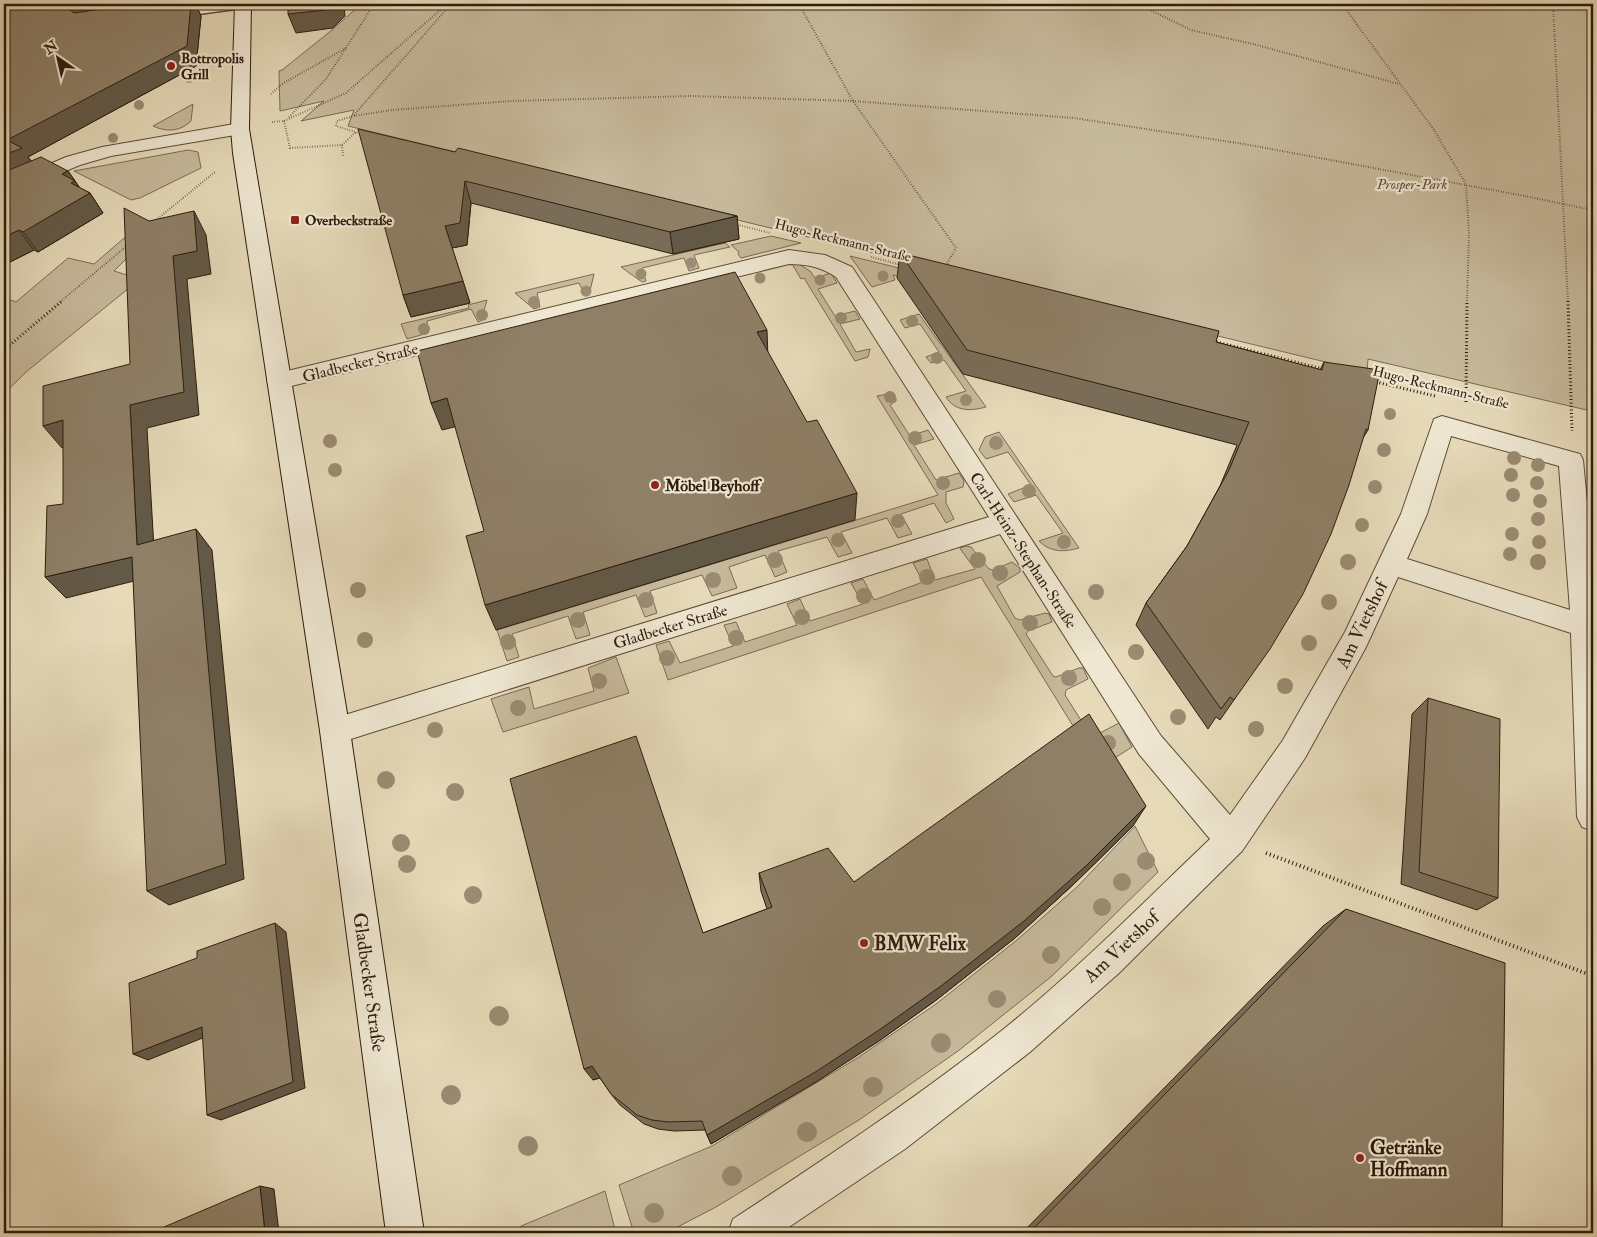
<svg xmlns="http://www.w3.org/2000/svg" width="1597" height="1237" viewBox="0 0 1597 1237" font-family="'IM FELL Double Pica',serif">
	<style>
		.green { fill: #c7ba9c; stroke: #7a6b54 }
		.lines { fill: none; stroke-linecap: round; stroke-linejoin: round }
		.service-casing { stroke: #5c4c37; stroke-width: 3 }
		.minor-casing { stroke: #5c4c37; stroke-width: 2 }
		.secondary-casing { stroke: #2e1c0c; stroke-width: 2 }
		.path-far2 { stroke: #2e1c0c; stroke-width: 2; stroke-dasharray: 0.5 2; stroke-linecap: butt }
		.path-far1 { stroke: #2e1c0c; stroke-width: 3; stroke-dasharray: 1 2.5; stroke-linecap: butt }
		.path { stroke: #2e1c0c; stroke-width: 4; stroke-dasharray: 1 3; stroke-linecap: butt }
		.service { fill: #efe7d2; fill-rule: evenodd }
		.minor { fill: #efe7d2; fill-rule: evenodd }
		.secondary { fill: #efe7d2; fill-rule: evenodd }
		.path-bridge { stroke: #2e1c0c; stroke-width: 2; stroke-dasharray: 0.5 2; stroke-linecap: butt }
		.tree { fill: #9a8b72 }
		.wall { fill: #7a6d58; stroke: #2e1c0c }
		.shaded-wall { fill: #635947; stroke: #2e1c0c }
		.building { fill: #8e7f66; stroke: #2e1c0c }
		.poi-dot { fill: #8f2418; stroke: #efe7d2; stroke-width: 2 }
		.labels { text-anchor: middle; stroke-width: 4.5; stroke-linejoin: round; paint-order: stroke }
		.far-poi-label { font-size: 14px; font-weight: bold; fill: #2e1c0c; stroke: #efe7d2; text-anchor: start }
		.far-park-label { font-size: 14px; font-style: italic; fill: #5c4b37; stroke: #efe7d2 }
		.far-street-label { font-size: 14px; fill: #2e1c0c; stroke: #efe7d2 }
		.street-label { font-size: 16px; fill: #2e1c0c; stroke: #efe7d2 }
		.poi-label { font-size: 16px; font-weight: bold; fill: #2e1c0c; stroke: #efe7d2; text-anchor: start }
		.near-street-label { font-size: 19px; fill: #2e1c0c; stroke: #efe7d2 }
		.near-poi-label { font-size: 19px; font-weight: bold; fill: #2e1c0c; stroke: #efe7d2; text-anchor: start }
	</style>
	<rect width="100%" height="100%" fill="#e6dab9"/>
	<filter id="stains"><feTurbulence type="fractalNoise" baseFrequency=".004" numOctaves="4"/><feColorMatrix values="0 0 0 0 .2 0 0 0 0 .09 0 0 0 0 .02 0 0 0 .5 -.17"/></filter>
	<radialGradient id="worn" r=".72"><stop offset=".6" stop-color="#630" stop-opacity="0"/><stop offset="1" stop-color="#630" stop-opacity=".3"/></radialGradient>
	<!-- green -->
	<path class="green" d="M361,4H1593V421L1591,411L1368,359L1367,372L348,126L354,110L301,121L324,101L280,111L279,71L282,70L332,30Z
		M193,104L191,121C180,132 166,132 153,126Z
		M188,150L198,152L201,168L140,198L131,200L74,171Z
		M137,227L154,231L114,271L140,279L26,372L4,394V305L11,300L16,302L68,258L94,264Z
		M771,236L801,243L741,258L738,254L739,252L731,245Z
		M725,243L730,247L694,255L699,268L689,271L684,258L642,268L646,281L642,282L621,267Z
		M850,256L1211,344L1209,352L893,275L895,280L872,287Z
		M797,263L810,271L815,278L831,273L837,283L818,289L835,316L855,311L860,319L840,324L856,352L870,349L868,357L855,361L804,278L801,279L792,264Z
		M594,274L589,295L585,296L579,283L537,293L540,307L534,309L515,293Z
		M487,300L481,321L478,322L471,309L427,321L428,333L407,339L401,324L469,308L468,305Z
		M919,314L986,407C971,411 955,412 946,397L966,391L944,360L931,363L926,357L939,352L920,324L905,328L900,320Z
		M889,394L896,398V401L890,405L910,436L928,430L934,439L914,445L936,480L959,473L964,481L963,487L946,492V503L954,519L946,523L934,503L901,514L912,534L898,538L887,518L841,532L852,553L838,557L827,537L778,551L787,572L775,577L765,555L729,567L737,588L712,596L702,575L650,591L657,613L645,617L636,595L583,612L590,635L576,639L568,616L512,634L519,657L507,661L497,630L938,495L877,396Z
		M999,432L1079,548C1065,552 1051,553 1039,541L1063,533L1036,495L1014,502L1008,494L1031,485L1008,452L986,459L979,450L985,437Z
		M966,546L971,547L989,569L993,570L1012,562L1020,568V572L997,586L1015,618L1020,620L1045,613L1049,614L1052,622L1028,631L1026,634L1053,676L1056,677L1079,668H1083L1088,679L1066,690L1065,695L1089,733L1096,735L1119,723L1132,747L1099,768L981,577L668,680L656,645L669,641L680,663L733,646L724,625L736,622L745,642L797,625L787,604L800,599L810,621L863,604L851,583L863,579L874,600L923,582L913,563L927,559L935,580L975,569L961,550L960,548Z
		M616,657L629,693L503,732L491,699L529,687L534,709L594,691L588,668Z
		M1135,826L1158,872L1052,976L958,1051L859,1120L716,1207L666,1233H634L619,1185L712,1146L859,1057L936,1004L1017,940L1077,887Z
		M605,1191L616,1233H523L521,1226Z"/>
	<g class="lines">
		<defs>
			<path id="service" d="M217,4H249L243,8L169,18L163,14L169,10Z"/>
			<path id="minor" d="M240,123L247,125L249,129L247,133L111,156L80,165L4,197V184L66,157L102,147Z
				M789,250L825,255L852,267L1161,736L1230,815L1283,740L1345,632L1401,514L1434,419L1442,416L1580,454L1583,460L1593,566V831L1582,827L1577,817L1571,633L1398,577L1366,647L1305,758L1242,851L1119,973L1030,1052L905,1149L780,1233H728L733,1219C826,1158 918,1097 1005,1028C1077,970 1143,903 1210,839L1139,754L1000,534L335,744L325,740L320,731L325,722L335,718L989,517L836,277C821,267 807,264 789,264L279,389L271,387L267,381L271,375L279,373ZM1451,436L1559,466L1570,610L1407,559L1427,514Z"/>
			<path id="secondary" d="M235,4H251L249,129L253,153L350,731L424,1233H386L320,731L233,153L231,129Z"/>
		</defs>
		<!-- service casing -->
		<use href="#service" class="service-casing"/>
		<!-- minor casing -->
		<use href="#minor" class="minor-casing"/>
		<!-- secondary casing -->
		<use href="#secondary" class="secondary-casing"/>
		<!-- path-far2 -->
		<path class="path-far2" d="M799,4L853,101L956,248L945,267
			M1138,4L1191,30L1257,45L1399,84
			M1342,4L1434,130L1466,184L1469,233L1467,302
			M1553,4L1568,302
			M271,94L282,84L346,48
			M354,115L451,4
			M289,117L326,79L374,4
			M284,121L290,148L342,145L356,132
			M272,122L284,121L346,93L447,4
			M362,134L336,126L337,121L353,116L392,110L511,101L691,96L853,101L1074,118L1244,144L1525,196
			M342,145L343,156
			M156,220L215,172
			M735,224L770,233
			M871,257L901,265
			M60,302L129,244"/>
		<!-- path-far1 -->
		<path class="path-far1" d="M1568,301L1572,431
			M1213,341L1323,369
			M4,350L62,301
			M1376,382L1435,396
			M1466,402L1467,301"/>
		<!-- path -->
		<path class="path" d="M1266,853L1593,976"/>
		<!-- service -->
		<use href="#service" class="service"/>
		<!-- minor -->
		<use href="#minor" class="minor"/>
		<!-- secondary -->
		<use href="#secondary" class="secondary"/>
		<!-- path-bridge -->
		<path class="path-bridge" d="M1525,196L1592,210"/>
	</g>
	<!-- trees -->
	<g class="tree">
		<circle cx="189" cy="78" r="5"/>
		<circle cx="139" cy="105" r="5"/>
		<circle cx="113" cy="138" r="5"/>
		<circle cx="691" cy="263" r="5.5"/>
		<circle cx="641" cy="274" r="5.5"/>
		<circle cx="883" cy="276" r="5.5"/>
		<circle cx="760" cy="278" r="5.5"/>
		<circle cx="820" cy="280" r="5.5"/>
		<circle cx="586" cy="291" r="5.5"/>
		<circle cx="534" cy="302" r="6"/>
		<circle cx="482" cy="315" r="6"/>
		<circle cx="841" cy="318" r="6"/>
		<circle cx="912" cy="321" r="6"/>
		<circle cx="424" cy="329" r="6"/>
		<circle cx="937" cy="358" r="6"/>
		<circle cx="890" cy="397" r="6"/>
		<circle cx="966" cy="400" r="6"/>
		<circle cx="1390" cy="414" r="6"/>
		<circle cx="915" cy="438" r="7"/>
		<circle cx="330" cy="441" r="7"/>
		<circle cx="996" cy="443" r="7"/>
		<circle cx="1384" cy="450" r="7"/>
		<circle cx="1514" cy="458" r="7"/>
		<circle cx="1538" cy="465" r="7"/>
		<circle cx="335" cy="470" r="7"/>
		<circle cx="1511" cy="475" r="7"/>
		<circle cx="943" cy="483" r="7"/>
		<circle cx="1537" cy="483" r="7"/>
		<circle cx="1375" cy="487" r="7"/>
		<circle cx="1029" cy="491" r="7"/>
		<circle cx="1513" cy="495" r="7"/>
		<circle cx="1540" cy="501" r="7"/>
		<circle cx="1538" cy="519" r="7"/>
		<circle cx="898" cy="521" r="7"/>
		<circle cx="1362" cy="525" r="7"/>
		<circle cx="1512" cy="534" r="7"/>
		<circle cx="838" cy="540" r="7"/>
		<circle cx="1064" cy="542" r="7"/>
		<circle cx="1539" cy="542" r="7"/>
		<circle cx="1510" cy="554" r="7"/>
		<circle cx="775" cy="560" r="8"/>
		<circle cx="978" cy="560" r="8"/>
		<circle cx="1348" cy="562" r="8"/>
		<circle cx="1538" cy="562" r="8"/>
		<circle cx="1000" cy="573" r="8"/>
		<circle cx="927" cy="577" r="8"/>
		<circle cx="713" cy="580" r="8"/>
		<circle cx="358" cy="590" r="8"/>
		<circle cx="1096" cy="592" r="8"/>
		<circle cx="864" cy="596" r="8"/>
		<circle cx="646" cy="600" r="8"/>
		<circle cx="1329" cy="602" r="8"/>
		<circle cx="802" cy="617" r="8"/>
		<circle cx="578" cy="620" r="8"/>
		<circle cx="1030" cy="623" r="8"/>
		<circle cx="736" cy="638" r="8"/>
		<circle cx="365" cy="640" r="8"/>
		<circle cx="508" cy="642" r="8"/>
		<circle cx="1309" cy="643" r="8"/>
		<circle cx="1136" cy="652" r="8"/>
		<circle cx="667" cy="658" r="8"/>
		<circle cx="1069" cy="678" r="8"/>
		<circle cx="599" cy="681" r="8"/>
		<circle cx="1285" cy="686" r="8"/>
		<circle cx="518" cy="708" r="8"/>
		<circle cx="1178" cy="717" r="8"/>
		<circle cx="1256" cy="729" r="8"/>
		<circle cx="435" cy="730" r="8"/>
		<circle cx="1108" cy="743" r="8"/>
		<circle cx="386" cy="780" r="9"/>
		<circle cx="455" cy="792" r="9"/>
		<circle cx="401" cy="843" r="9"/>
		<circle cx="1146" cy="861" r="9"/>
		<circle cx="407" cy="864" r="9"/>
		<circle cx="1122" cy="882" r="9"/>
		<circle cx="473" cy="895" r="9"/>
		<circle cx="1102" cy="907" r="9"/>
		<circle cx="1051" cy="955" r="9"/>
		<circle cx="997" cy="999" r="9"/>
		<circle cx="499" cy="1016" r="10"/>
		<circle cx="941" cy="1043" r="10"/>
		<circle cx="873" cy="1087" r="10"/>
		<circle cx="451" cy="1095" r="10"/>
		<circle cx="807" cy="1132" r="10"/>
		<circle cx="528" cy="1146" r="10"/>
		<circle cx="732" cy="1176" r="10"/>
		<circle cx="654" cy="1213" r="10"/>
	</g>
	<!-- wall -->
	<path class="wall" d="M4,4H202L196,5L201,16L196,66L28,157L31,161L68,171L80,188L90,193L103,213L38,252L34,250L4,265Z
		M455,152L737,216L739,239L673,254L471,203L467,245L452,248L470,303L411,317L403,295Z
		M900,253L1216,342L1320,370L1324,362L1368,430L1363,438L1234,700L1220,720L1216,717L1208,729L1136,625L1146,603L1187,546L1220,486L1237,445L963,374L897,278Z
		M1428,698L1498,898L1477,910L1401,884L1412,714Z
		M1133,826L1075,883L1015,938L935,1001L879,1041L816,1082L711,1144L705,1130L674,1131L658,1129L644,1124L620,1105L611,1094L600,1078L593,1080L703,933L767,909L761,891L759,873L854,882Z
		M1346,909L1502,1233H1022L1323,926Z"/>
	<!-- shaded-wall -->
	<path class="shaded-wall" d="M69,4H202L196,5L201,16L196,66L28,157L36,168L4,182V155L7,140L65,6Z
		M332,4H344L345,16L333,28L296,33L288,14Z
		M68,171L85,196L90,193L103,213L38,252L23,232L62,174Z
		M465,181L471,203L467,245L452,248L445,226Z
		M194,211L206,235L211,274L187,279L199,415L147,428L155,566L137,545L130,405L173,256Z
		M737,216L739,239L673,254L670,232Z
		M19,230L34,250L4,265V237Z
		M463,281L470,303L411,317L403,295Z
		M767,330L768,358L757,332Z
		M447,398L458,426L442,430L431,403Z
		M63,420L81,443L62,448L43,426Z
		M857,493L855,520L496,630L485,605Z
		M196,529L212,550L244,879L169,905L147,891Z
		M132,557L150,577L66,598L45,577Z
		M1146,806L1133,826L1075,883L1015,938L935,1001L879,1041L816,1082L711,1144L707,1135Z
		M275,923L286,932L305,1088L221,1120L207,1115Z
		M202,1027L215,1033L148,1060L133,1054Z
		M592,1066L602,1077L593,1080L584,1069Z
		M260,1186L274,1189L279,1233H265Z"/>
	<!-- building -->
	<path class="building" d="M4,4H69L65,6L74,13L138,4H191L187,46L7,140L22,148L4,155Z
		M288,4H332L326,10L288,14Z
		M358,129L455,152L458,148L737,216L670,232L465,181L460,223L445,226L463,281L403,295Z
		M41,157L68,171L62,174L75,181L71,183L90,193L23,232L19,230L4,237V172Z
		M124,208L149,221L194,211L197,251L173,256L184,392L130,405L137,545L196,529L226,864L147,891L132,557L45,577L47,506L63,504V420L43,426V386L130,364Z
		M900,253L1219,331L1216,342L1322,370L1324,362L1380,370L1368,430L1366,429L1349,485L1331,534L1303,594L1270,649L1234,700L1230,697L1221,709L1146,603L1187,546L1229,470L1249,422L967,350Z
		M735,272L767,330L757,332L807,422L817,420L857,493L485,605L466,536L484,531L447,398L431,403L417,351Z
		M1428,698L1500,719L1498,898L1419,872Z
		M1089,714L1146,806L1087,865L1024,921L941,986L882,1028L817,1071L707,1135L702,1121L668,1122L652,1120L637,1115L611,1094L592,1066L584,1069L510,779L636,736L703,933L772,907L759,873L828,848L854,882Z
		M1346,909L1505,963L1502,1233H1043L1033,1229Z
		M275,923L293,1082L207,1115L202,1027L133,1054L129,983L197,958V951Z
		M260,1186L265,1233H150Z"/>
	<!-- markers -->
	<g class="poi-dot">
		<circle cx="171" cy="66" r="5"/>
		<rect x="290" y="215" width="10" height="10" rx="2.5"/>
		<circle cx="655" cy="485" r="5"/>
		<circle cx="864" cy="943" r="5"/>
		<circle cx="1360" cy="1158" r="5"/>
	</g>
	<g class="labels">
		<!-- far-poi labels -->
		<g class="far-poi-label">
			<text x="181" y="63">Bottropolis<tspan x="181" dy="16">Grill</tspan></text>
			<text x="305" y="225">Overbeckstraße</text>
		</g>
		<!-- far-park labels -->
		<g class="far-park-label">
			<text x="1412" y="189">Prosper-Park</text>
		</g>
		<!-- far-street labels -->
		<g class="far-street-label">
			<text transform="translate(843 240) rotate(14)" y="5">Hugo-Reckmann-Straße</text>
			<text transform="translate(1441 387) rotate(14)" y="5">Hugo-Reckmann-Straße</text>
		</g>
		<!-- street labels -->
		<g class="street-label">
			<text transform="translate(360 362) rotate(-14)" y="6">Gladbecker Straße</text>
			<text transform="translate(1024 550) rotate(57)" y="6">Carl-Heinz-Stephan-Straße</text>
			<text transform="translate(670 626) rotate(-17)" y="6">Gladbecker Straße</text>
		</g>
		<!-- poi labels -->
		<g class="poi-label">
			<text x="665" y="491">Möbel Beyhoff</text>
		</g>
		<!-- near-street labels -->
		<g class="near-street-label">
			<text transform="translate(1361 624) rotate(-64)" y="7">Am Vietshof</text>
			<text transform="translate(1121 946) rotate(-43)" y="7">Am Vietshof</text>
			<text transform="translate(370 982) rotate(82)" y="7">Gladbecker Straße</text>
		</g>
		<!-- near-poi labels -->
		<g class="near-poi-label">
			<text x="874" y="950">BMW Felix</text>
			<text x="1370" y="1154">Getränke<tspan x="1370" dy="22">Hoffmann</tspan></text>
		</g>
	</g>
	<!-- margin -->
	<rect width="1597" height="1237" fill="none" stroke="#e6dab9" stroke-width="20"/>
	<rect x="5" y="5" width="1587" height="1227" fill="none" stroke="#2e1c0c" stroke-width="2.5"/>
	<rect x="10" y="10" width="1577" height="1217" fill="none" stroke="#2e1c0c"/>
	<!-- north arrow -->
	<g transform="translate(58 58) rotate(326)" stroke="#efe7d2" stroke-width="4" paint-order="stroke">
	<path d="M0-4L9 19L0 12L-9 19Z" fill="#2e1c0c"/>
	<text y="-8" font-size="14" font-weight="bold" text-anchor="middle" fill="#2e1c0c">N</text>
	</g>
	<rect width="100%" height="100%" filter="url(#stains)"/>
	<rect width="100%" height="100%" fill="url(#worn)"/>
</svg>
